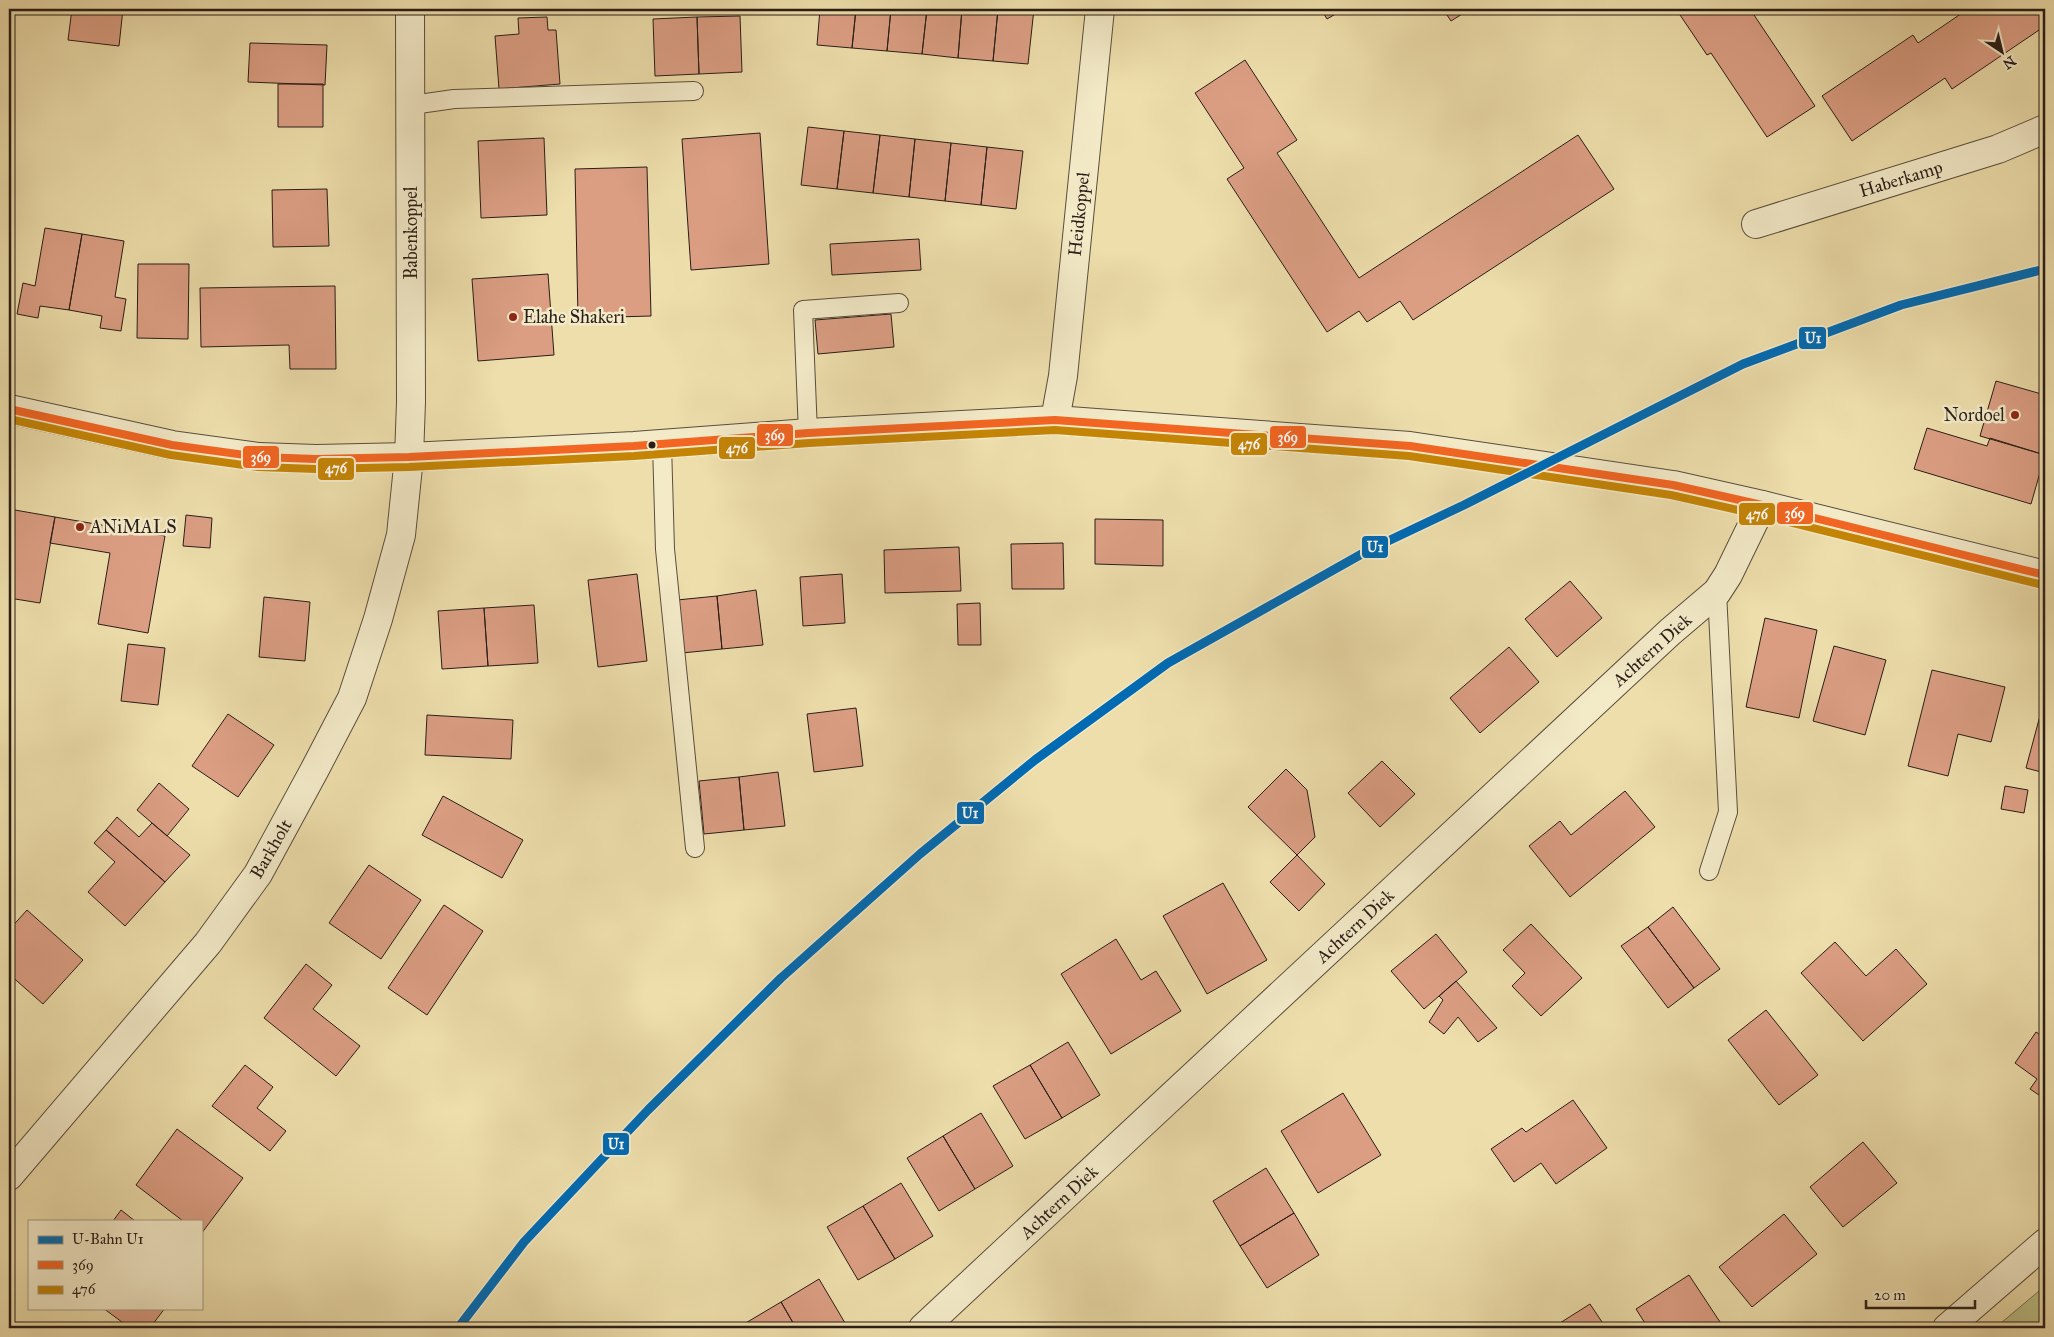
<svg xmlns="http://www.w3.org/2000/svg" width="2054" height="1337" viewBox="0 0 2054 1337" font-family="'IM FELL Great Primer',serif">
	<style>
		.green { fill: #bdc086; stroke: #736e4f }
		.building { fill: #db9e83; stroke: #291d18 }
		.lines { fill: none; stroke-linecap: round; stroke-linejoin: round }
		.service-casing { stroke: #5a4d3d; stroke-width: 20 }
		.minor-casing { stroke: #5a4d3d; stroke-width: 30 }
		.tertiary-casing { stroke: #5a4d3d; stroke-width: 30 }
		.service { stroke: #f3eac8; stroke-width: 18 }
		.minor { stroke: #f3eac8; stroke-width: 28 }
		.tertiary { stroke: #f3eac8; stroke-width: 28 }
		.bus-1-casing { stroke: #f3eac8; stroke-width: 11 }
		.bus-2-casing { stroke: #f3eac8; stroke-width: 11 }
		.bus-1 { stroke: #f26522; stroke-width: 8 }
		.bus-2 { stroke: #c48406; stroke-width: 8 }
		.metro-1-casing { stroke: #f3eac8; stroke-width: 12 }
		.metro-1 { stroke: #006ab3; stroke-width: 9 }
		.poi-dot { fill: #8f2418; stroke: #f3eac8; stroke-width: 2 }
		.bus-dot { fill: #291d18; stroke: #f3eac8; stroke-width: 2 }
		.labels { text-anchor: middle; stroke-width: 5; stroke-linejoin: round; paint-order: stroke }
		.street-label { font-size: 18px; fill: #291d18; stroke: #f3eac8 }
		.poi-label { font-size: 18px; fill: #291d18; stroke: #f3eac8; text-anchor: start }
		.line-badge { stroke: #f3eac8; stroke-width: 2 }
		.badge-label { font-size: 14px; text-anchor: middle; font-weight: bold; fill: #fff }
	</style>
	<rect width="100%" height="100%" fill="#eddeab"/>
	<filter id="stains"><feTurbulence type="fractalNoise" baseFrequency=".004" numOctaves="4"/><feColorMatrix values="0 0 0 0 .2 0 0 0 0 .09 0 0 0 0 .02 0 0 0 .5 -.17"/></filter>
	<radialGradient id="worn" r=".72"><stop offset=".6" stop-color="#630" stop-opacity="0"/><stop offset="1" stop-color="#630" stop-opacity=".3"/></radialGradient>
	<!-- green -->
	<path class="green" d="M2045,1286V1328H1995Z"/>
	<!-- building -->
	<path class="building" d="M72,9H123L119,46L68,40Z
		M820,9H856L852,48L817,45Z
		M856,9H891L887,51L852,48Z
		M891,9H927L922,54L887,51Z
		M927,9H962L958,58L922,54Z
		M962,9H998L993,61L958,58Z
		M998,9H1034L1028,64L993,61Z
		M1321,9H1344L1327,19Z
		M1443,9H1470L1451,21Z
		M1676,9H1750L1815,106L1767,137L1711,53L1707,55Z
		M1968,9H2045V26L1952,89L1945,78L1852,141L1822,96L1913,35L1918,43Z
		M740,16L742,72L699,74L697,17Z
		M547,17L548,30H556L560,84L499,89L495,36L519,34L518,18Z
		M697,17L699,74L655,76L653,19Z
		M250,43L327,45L325,85L248,82Z
		M1245,60L1297,140L1277,153L1359,278L1578,135L1614,189L1413,320L1400,301L1367,322L1359,311L1327,332L1227,179L1244,168L1195,93Z
		M278,84H323V127H278Z
		M808,127L844,131L837,189L801,185Z
		M844,131L880,135L873,193L837,189Z
		M760,133L769,264L691,270L682,139Z
		M880,135L915,139L909,197L873,193Z
		M544,138L547,215L481,218L478,141Z
		M915,139L951,143L945,201L909,197Z
		M951,143L987,147L981,205L945,201Z
		M987,147L1023,151L1016,209L981,205Z
		M647,167L651,316L578,318L575,169Z
		M327,189L329,246L273,247L272,190Z
		M45,228L82,234L69,310L40,306L38,318L17,314L23,283L35,286Z
		M82,234L124,241L115,297L126,299L121,331L100,328L102,316L69,310Z
		M919,239L921,270L832,275L830,244Z
		M138,264H189L188,339L137,338Z
		M548,274L554,355L478,361L472,279Z
		M335,286L336,369H290L289,345L201,347L200,288Z
		M891,314L894,347L818,354L815,320Z
		M1996,381L2045,395V455L1980,436Z
		M1927,428L1987,446L1990,438L2045,455L2031,504L1914,469Z
		M9,509L55,517L40,603L9,598Z
		M186,515L212,518L210,548L183,546Z
		M55,517L165,536L148,633L98,624L110,553L50,543Z
		M1095,519L1163,520V566L1095,564Z
		M1063,543L1064,589H1012L1011,544Z
		M959,547L961,591L885,593L884,550Z
		M637,574L647,661L598,667L588,580Z
		M842,574L845,623L803,626L800,577Z
		M1570,581L1602,618L1557,657L1525,619Z
		M756,590L763,645L722,649L717,596Z
		M717,596L722,649L682,653L677,600Z
		M264,597L310,602L305,661L259,657Z
		M980,603L981,645H958L957,604Z
		M534,605L538,663L488,666L484,608Z
		M484,608L488,666L442,669L438,611Z
		M1765,618L1817,630L1799,718L1746,707Z
		M128,644L165,648L158,705L121,701Z
		M1834,646L1886,660L1865,735L1813,721Z
		M1509,647L1539,682L1480,733L1450,698Z
		M1932,670L2005,687L1991,742L1958,734L1948,776L1908,766Z
		M2045,697V773L2026,768Z
		M856,708L863,766L814,772L807,714Z
		M228,714L274,745L238,797L192,766Z
		M427,715L513,720L511,759L425,755Z
		M1382,761L1415,794L1380,827L1348,793Z
		M1286,769L1307,790L1315,837L1297,855L1248,807Z
		M778,772L785,826L744,830L739,777Z
		M739,777L744,830L704,834L699,781Z
		M159,783L189,809L167,836L137,810Z
		M2005,786L2028,790L2024,813L2001,809Z
		M1625,791L1655,827L1570,897L1529,846L1560,821L1571,835Z
		M443,796L523,840L502,878L422,835Z
		M117,817L139,837L152,823L190,855L165,882L106,830Z
		M106,830L165,882L125,926L88,892L115,862L94,843Z
		M1297,855L1325,884L1299,911L1270,882Z
		M369,865L421,900L381,959L329,923Z
		M1223,883L1267,960L1207,994L1163,916Z
		M444,905L483,931L427,1015L388,988Z
		M1673,907L1720,969L1694,988L1648,927Z
		M27,910L83,960L43,1004L9,974V930Z
		M1531,924L1582,978L1541,1016L1512,986L1525,973L1503,950Z
		M1648,927L1694,988L1668,1008L1621,946Z
		M1436,934L1467,972L1424,1009L1391,971Z
		M1116,939L1141,980L1156,971L1181,1011L1111,1054L1061,974Z
		M1835,942L1866,976L1896,949L1927,984L1863,1041L1801,973Z
		M306,964L332,985L313,1009L360,1046L336,1076L264,1018Z
		M1456,981L1497,1028L1478,1042L1458,1017L1444,1034L1429,1022L1443,1000L1439,996Z
		M1766,1010L1818,1075L1779,1105L1728,1040Z
		M2036,1032L2045,1038V1099L2030,1089L2037,1079L2015,1063Z
		M1068,1042L1100,1095L1062,1118L1030,1065Z
		M245,1065L273,1087L257,1108L286,1131L270,1151L212,1106Z
		M1030,1065L1062,1118L1025,1139L993,1086Z
		M1343,1093L1381,1155L1318,1193L1281,1131Z
		M1573,1100L1607,1148L1556,1184L1541,1163L1514,1182L1491,1149L1522,1128L1526,1132Z
		M981,1113L1013,1166L975,1189L943,1136Z
		M177,1129L243,1178L201,1234V1221H183L136,1185Z
		M943,1136L975,1189L939,1211L907,1158Z
		M1863,1142L1897,1183L1843,1227L1810,1187Z
		M1266,1168L1294,1213L1240,1246L1213,1201Z
		M901,1183L933,1236L895,1259L863,1206Z
		M863,1206L895,1259L858,1280L827,1227Z
		M121,1210L135,1221H113Z
		M1294,1213L1319,1255L1267,1288L1240,1246Z
		M1784,1214L1817,1254L1752,1307L1719,1267Z
		M1689,1275L1722,1325L1717,1328H1648L1636,1309Z
		M819,1279L848,1328H796L781,1302Z
		M781,1302L796,1328H747L744,1324Z
		M1590,1304L1606,1328H1552Z
		M103,1308H165L150,1328H130Z"/>
	<g class="lines">
		<defs>
			<path id="service" d="M412,105L454,99L694,91
				M808,433L803,310L899,303
				M662,444L665,549L695,848
				M1709,871L1728,812L1717,592"/>
			<path id="minor" d="M1756,224L1998,149L2045,129
				M1055,420L1063,376L1100,9
				M9,1176L208,943L258,874L315,769L352,698L378,619L401,535L409,457L411,402L410,9
				M923,1328L1670,632L1717,592L1728,575L1762,505
				M1947,1328L2045,1243"/>
			<path id="tertiary" d="M9,409L172,445L259,457L316,459L409,457L634,446L808,433L1055,420L1410,446L1673,485L1762,505L2045,575"/>
		</defs>
		<!-- service casing -->
		<use href="#service" class="service-casing"/>
		<!-- minor casing -->
		<use href="#minor" class="minor-casing"/>
		<!-- tertiary casing -->
		<use href="#tertiary" class="tertiary-casing"/>
		<!-- service -->
		<use href="#service" class="service"/>
		<!-- minor -->
		<use href="#minor" class="minor"/>
		<!-- tertiary -->
		<use href="#tertiary" class="tertiary"/>
		<defs>
			<path id="bus-1" d="M9,409L172,445L259,457L316,459L409,457L634,446L808,433L1055,420L1410,446L1673,485L1762,505L2045,575"/>
			<path id="bus-2" d="M9,419L171,455L258,467L316,469L409,467L634,456L809,443L1055,430L1409,456L1671,495L1760,515L2043,585"/>
		</defs>
		<!-- bus-1 casing -->
		<use href="#bus-1" class="bus-1-casing"/>
		<!-- bus-2 casing -->
		<use href="#bus-2" class="bus-2-casing"/>
		<!-- bus-1 -->
		<use href="#bus-1" class="bus-1"/>
		<!-- bus-2 -->
		<use href="#bus-2" class="bus-2"/>
		<defs>
			<path id="metro-1" d="M458,1328L524,1242L648,1110L781,978L920,854L1035,760L1168,663L1367,551L1464,505L1743,364L1901,305L2045,269"/>
		</defs>
		<!-- metro-1 casing -->
		<use href="#metro-1" class="metro-1-casing"/>
		<!-- metro-1 -->
		<use href="#metro-1" class="metro-1"/>
	</g>
	<!-- markers -->
	<g class="poi-dot">
		<circle cx="513" cy="317" r="5"/>
		<circle cx="2015" cy="415" r="5"/>
		<circle cx="80" cy="527" r="5"/>
	</g>
	<circle class="bus-dot" cx="652" cy="445" r="4.5"/>
	<g class="labels">
		<!-- street labels -->
		<g class="street-label">
			<text transform="translate(1901 179) rotate(-17)" y="6">Haberkamp</text>
			<text transform="translate(1079 214) rotate(-84)" y="6">Heidkoppel</text>
			<text transform="translate(411 233) rotate(-90)" y="6">Babenkoppel</text>
			<text transform="translate(1652 650) rotate(-42)" y="6">Achtern Diek</text>
			<text transform="translate(271 849) rotate(-60)" y="6">Barkholt</text>
			<text transform="translate(1355 926) rotate(-43)" y="6">Achtern Diek</text>
			<text transform="translate(1059 1202) rotate(-43)" y="6">Achtern Diek</text>
		</g>
		<!-- poi labels -->
		<g class="poi-label">
			<text x="523" y="323">Elahe Shakeri</text>
			<text x="2005" y="421" text-anchor="end">Nordoel</text>
			<text x="90" y="533">ANiMALS</text>
		</g>
	</g>
	<g class="line-badge">
		<rect x="1798" y="326" width="29" height="24" rx="5" fill="#006ab3"/>
		<rect x="756" y="423" width="38" height="24" rx="5" fill="#f26522"/>
		<rect x="1269" y="425" width="38" height="24" rx="5" fill="#f26522"/>
		<rect x="1230" y="432" width="38" height="24" rx="5" fill="#c48406"/>
		<rect x="718" y="436" width="38" height="24" rx="5" fill="#c48406"/>
		<rect x="242" y="445" width="38" height="24" rx="5" fill="#f26522"/>
		<rect x="317" y="457" width="38" height="24" rx="5" fill="#c48406"/>
		<rect x="1776" y="501" width="38" height="24" rx="5" fill="#f26522"/>
		<rect x="1738" y="502" width="38" height="24" rx="5" fill="#c48406"/>
		<rect x="1361" y="535" width="28" height="24" rx="5" fill="#006ab3"/>
		<rect x="956" y="801" width="29" height="24" rx="5" fill="#006ab3"/>
		<rect x="602" y="1132" width="28" height="24" rx="5" fill="#006ab3"/>
	</g>
	<g class="badge-label">
		<text x="1813" y="343">U1</text>
		<text x="775" y="440">369</text>
		<text x="1288" y="442">369</text>
		<text x="1249" y="449">476</text>
		<text x="737" y="453">476</text>
		<text x="261" y="462">369</text>
		<text x="336" y="473">476</text>
		<text x="1795" y="518">369</text>
		<text x="1757" y="519">476</text>
		<text x="1375" y="552">U1</text>
		<text x="970" y="818">U1</text>
		<text x="616" y="1149">U1</text>
	</g>
	<!-- margin -->
	<rect width="2054" height="1337" fill="none" stroke="#eddeab" stroke-width="30"/>
	<rect x="10" y="10" width="2034" height="1317" fill="none" stroke="#291d18" stroke-width="2.5"/>
	<rect x="15" y="15" width="2024" height="1307" fill="none" stroke="#291d18"/>
	<!-- legend -->
	<rect x="28" y="1220" width="175" height="90" fill="#f3eac8" stroke="#a29882"/>
	<rect x="38" y="1236" width="25" height="8" fill="#006ab3" stroke="#a29882"/>
	<text x="72" y="1244" font-size="15" fill="#291d18">U-Bahn U1</text>
	<rect x="38" y="1261" width="25" height="8" fill="#f26522" stroke="#a29882"/>
	<text x="72" y="1270" font-size="15" fill="#291d18">369</text>
	<rect x="38" y="1286" width="25" height="8" fill="#c48406" stroke="#a29882"/>
	<text x="72" y="1294" font-size="15" fill="#291d18">476</text>
	<!-- north arrow -->
	<g transform="translate(2002 52) rotate(145)" stroke="#f3eac8" stroke-width="4" paint-order="stroke">
	<path d="M0-4L9 19L0 12L-9 19Z" fill="#291d18"/>
	<text y="-8" font-size="14" font-weight="bold" text-anchor="middle" fill="#291d18">N</text>
	</g>
	<!-- scale -->
	<path d="M1866 1300v8h109v-8" fill="none" stroke="#291d18" stroke-width="2.5"/>
	<text x="1874" y="1300" font-size="15" fill="#291d18" stroke="#f3eac8" stroke-width="4" paint-order="stroke">20 m</text>
	<rect width="100%" height="100%" filter="url(#stains)"/>
	<rect width="100%" height="100%" fill="url(#worn)"/>
</svg>
